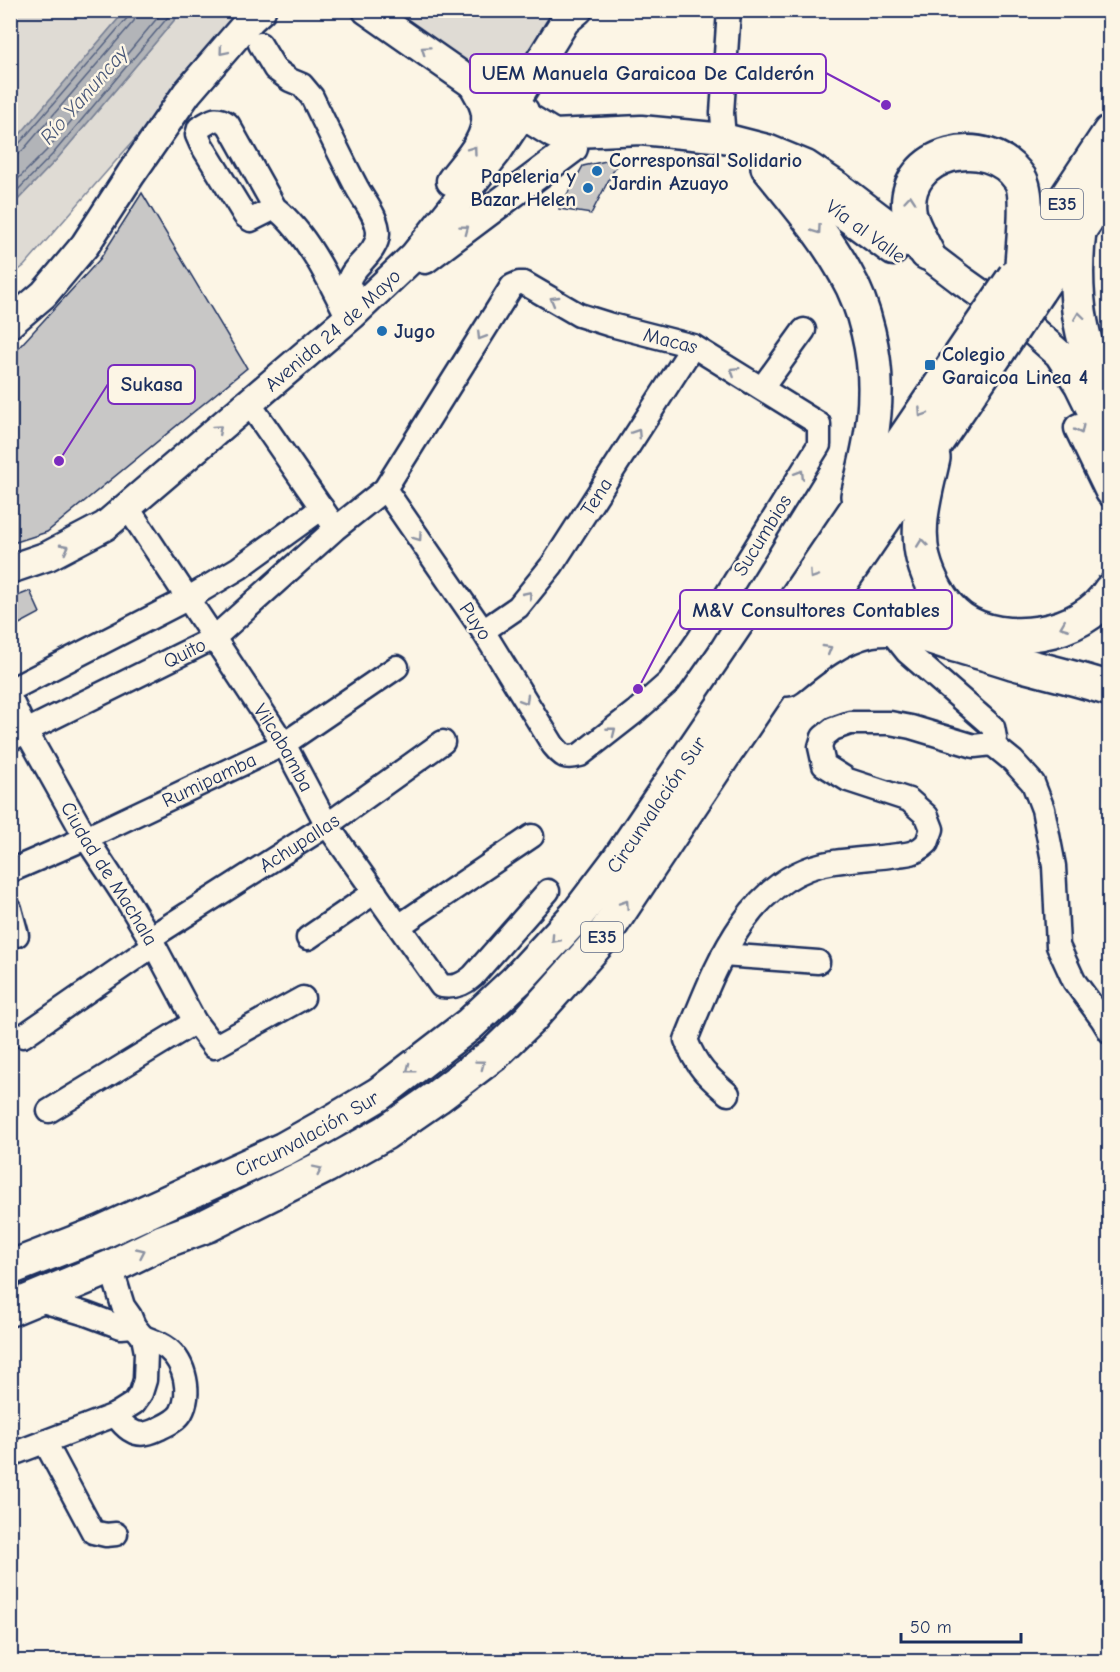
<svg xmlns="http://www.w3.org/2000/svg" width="1120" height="1672" viewBox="0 0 1120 1672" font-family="'Comic Neue',sans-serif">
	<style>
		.green { fill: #dfdbd4; stroke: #7d8599; stroke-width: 1.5 }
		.water { fill: #b2b4b8; stroke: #767f94; stroke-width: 1.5 }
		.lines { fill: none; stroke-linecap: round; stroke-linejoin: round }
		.shore { stroke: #576482; stroke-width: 1.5 }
		.building { fill: #c8c7c6; stroke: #1b2f5e; stroke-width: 1.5 }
		.minor-casing { stroke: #1b2f5e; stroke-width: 27 }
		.major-casing { stroke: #1b2f5e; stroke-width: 33 }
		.highway-casing { stroke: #1b2f5e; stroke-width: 38 }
		.minor { stroke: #fcf5e5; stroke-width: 22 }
		.major { stroke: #fcf5e5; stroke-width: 28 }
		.highway { stroke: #fcf5e5; stroke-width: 33 }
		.highway-bridge-casing { stroke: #1b2f5e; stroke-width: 38; stroke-linecap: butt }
		.highway-bridge { stroke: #fcf5e5; stroke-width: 33 }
		.oneway { stroke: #8c92a2 }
		.poi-dot { fill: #1f6fb2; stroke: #fcf5e5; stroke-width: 2 }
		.labels { text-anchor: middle; stroke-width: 5; stroke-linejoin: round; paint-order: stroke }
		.shield { fill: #fcf5e5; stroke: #5e6a86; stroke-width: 1.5 }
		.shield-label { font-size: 18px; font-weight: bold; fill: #1b2f5e }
		.poi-label { font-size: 20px; font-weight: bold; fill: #1b2f5e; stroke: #fcf5e5; text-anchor: start }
		.street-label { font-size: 20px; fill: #1b2f5e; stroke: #fcf5e5 }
		.water-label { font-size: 21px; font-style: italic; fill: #485779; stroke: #fcf5e5 }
		.leader { fill: none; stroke: #7b2cbf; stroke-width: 2 }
		.callout-dot { fill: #7b2cbf; stroke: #fcf5e5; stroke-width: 2 }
		.callout { fill: #fcf5e5; stroke: #7b2cbf; stroke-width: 2 }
		.callout-label { font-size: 21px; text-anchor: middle; font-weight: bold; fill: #1b2f5e }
	</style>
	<rect width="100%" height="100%" fill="#fcf5e5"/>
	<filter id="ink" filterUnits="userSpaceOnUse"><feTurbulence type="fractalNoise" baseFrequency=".0167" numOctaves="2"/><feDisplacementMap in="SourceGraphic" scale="12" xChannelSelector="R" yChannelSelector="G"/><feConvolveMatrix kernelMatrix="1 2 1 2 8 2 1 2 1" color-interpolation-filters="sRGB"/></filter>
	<g filter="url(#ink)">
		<!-- green -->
		<path class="green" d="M11,11H125L11,145Z
			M182,11H247L24,266L11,276V207L57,159Z
			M383,11H562L513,89Z"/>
		<!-- water -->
		<path class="water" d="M125,11H182L57,159L11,207V145Z"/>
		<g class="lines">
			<!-- shore -->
			<path class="shore" d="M10,148L18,145L128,17L129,10
				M10,156L18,154L23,150L134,21L137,10
				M10,187L47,150L164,10
				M10,198L52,155L174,10"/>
		</g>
		<!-- building -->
		<path class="building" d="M606,161L618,162L591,214L559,209L583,166Z
			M142,193L247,368L47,532L10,544V357L100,259Z
			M30,591L40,613L10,629V599Z"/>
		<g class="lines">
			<defs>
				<g id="minor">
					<path d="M260,44L275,69L290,80L302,85L312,97C326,126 340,155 355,184C362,199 378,216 378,233C378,257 342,270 350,288C353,292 359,298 362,302"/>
					<path d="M724,138L722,113L729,10"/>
					<path d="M275,208L251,220L245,216L201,144L197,135L199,128C212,121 215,115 228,124L275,208C307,233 330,282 348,318"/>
					<path d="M762,388L804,330"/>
					<path d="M249,403L330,520"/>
					<path id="s1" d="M128,508L284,744L327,825L441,986C454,988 463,985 473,976L548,891"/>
					<path id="s2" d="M483,631L518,607L552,565L693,346"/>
					<path d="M10,690L187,599L239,568L322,508"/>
					<path id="s3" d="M10,698L26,731L86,838L130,905L154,945L195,1022L214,1047L303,998"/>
					<path id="s4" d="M10,740L26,731L214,638L335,529L385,489L512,286L519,283H524L579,315L611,325L693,346L819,424V445L699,639L669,682L635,712L580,755C565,759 563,757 553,745L483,631L385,489"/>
					<path d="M992,744L1013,761L1033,783L1043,809L1054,866L1058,946L1074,981L1102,1019L1110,1032"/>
					<path id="s5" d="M10,871L86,838L284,744L397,667"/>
					<path d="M10,909L17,935"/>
					<path d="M399,926L532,836"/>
					<path id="s6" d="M150,938L327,825L443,742"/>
					<path d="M308,938L375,892"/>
					<path d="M723,955L818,962"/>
					<path d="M23,1036L154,945"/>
					<path d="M728,1094C706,1075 697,1067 686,1040C715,969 747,875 834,862C855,859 877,858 898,855C904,854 911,854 916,851C920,849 924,846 927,843L932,829L927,816L909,800L848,780L824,765L820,747L823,737L833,729L850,723H890L911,727L974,746L992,744L995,738L993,727L907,652L887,627"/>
					<path d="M49,1111L195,1022"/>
					<path d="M36,1299L86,1314L121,1327L134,1326"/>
					<path d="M115,1415C120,1420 125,1428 132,1431C140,1436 150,1433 158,1429C166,1425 176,1421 181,1413C192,1393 185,1363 168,1349C160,1343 151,1340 143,1337"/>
					<path d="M45,1442L93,1532L106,1535L116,1534"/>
					<path d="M10,1455L115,1415L134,1403L141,1393L145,1380L146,1352L143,1337L134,1326L130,1316L123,1306L111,1267"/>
				</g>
				<g id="major">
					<path d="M367,10L473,84L554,134L641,130L724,138L767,149L806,165L839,187L961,280L1033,331L1059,354L1079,385L1110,448"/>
					<path d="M512,126L509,118L511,108L565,21L578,10"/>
					<path d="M789,177L799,182L893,251"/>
					<path d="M451,181C465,162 489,139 486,114C485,103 478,93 473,84"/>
					<path d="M425,259L573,148"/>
					<path d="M10,323L44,294L85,245L131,174L187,93L250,20L261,10"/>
					<path d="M1079,428L1110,492"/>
					<path id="s7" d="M10,569L48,556L105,526L352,315L414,256L496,153L524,111"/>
				</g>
				<g id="highway">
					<path d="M768,167C795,201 825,235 846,274C865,306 876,356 875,392C875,428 866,462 858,496"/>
					<path d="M1079,231C1071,301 1082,347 1110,411"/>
					<path d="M927,253C922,243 910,221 909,211C902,152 988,131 1020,179C1030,195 1023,244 1022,265"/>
					<path d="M1023,263L1110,132"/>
					<path d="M1038,291L1110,185"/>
					<path d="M933,458C926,491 915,524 923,558C929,581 942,605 961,619C1003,648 1083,636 1110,591"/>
					<path d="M787,679C812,659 838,637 870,630C900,624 926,636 955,645C974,650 993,656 1012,662C1044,671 1077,678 1110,689"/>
					<path id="s8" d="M10,1268L100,1233L284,1149L332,1122L379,1094L470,1024L517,980L577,915L618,861L978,330"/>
					<path d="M10,1309L111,1267L162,1242L208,1225L326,1166L385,1133L437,1097L494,1054L530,1019L602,938L725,753L999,350"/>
				</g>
			</defs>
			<!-- minor casing -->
			<use href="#minor" class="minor-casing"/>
			<!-- major casing -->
			<use href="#major" class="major-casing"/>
			<!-- highway casing -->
			<use href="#highway" class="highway-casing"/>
			<!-- minor -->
			<use href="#minor" class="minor"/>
			<!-- major -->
			<use href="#major" class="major"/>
			<!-- highway -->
			<use href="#highway" class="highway"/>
			<defs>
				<path id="highway-bridge" d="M978,330L1015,276
					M999,350L1038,291"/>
			</defs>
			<!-- highway-bridge casing -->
			<use href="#highway-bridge" class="highway-bridge-casing"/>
			<!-- highway-bridge -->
			<use href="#highway-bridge" class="highway-bridge"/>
		</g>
		<!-- one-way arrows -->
		<defs><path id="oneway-chevron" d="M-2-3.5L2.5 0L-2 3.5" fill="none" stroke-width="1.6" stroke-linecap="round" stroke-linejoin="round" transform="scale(1.5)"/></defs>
		<g class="oneway">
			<use href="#oneway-chevron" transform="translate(425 50) rotate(-145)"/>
			<use href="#oneway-chevron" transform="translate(223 51) rotate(130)"/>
			<use href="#oneway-chevron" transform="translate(473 150) rotate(-54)"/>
			<use href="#oneway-chevron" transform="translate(910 199) rotate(-85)"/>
			<use href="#oneway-chevron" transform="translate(465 229) rotate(-37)"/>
			<use href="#oneway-chevron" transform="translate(817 230) rotate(55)"/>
			<use href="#oneway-chevron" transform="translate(554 300) rotate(-150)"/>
			<use href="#oneway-chevron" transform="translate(1079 316) rotate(-98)"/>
			<use href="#oneway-chevron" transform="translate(481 336) rotate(122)"/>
			<use href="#oneway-chevron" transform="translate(734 371) rotate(-148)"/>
			<use href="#oneway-chevron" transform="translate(922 413) rotate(124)"/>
			<use href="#oneway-chevron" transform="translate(218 429) rotate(-41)"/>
			<use href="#oneway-chevron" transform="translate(1080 430) rotate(64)"/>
			<use href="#oneway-chevron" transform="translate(637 433) rotate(-57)"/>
			<use href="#oneway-chevron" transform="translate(800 474) rotate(-58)"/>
			<use href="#oneway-chevron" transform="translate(418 537) rotate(55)"/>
			<use href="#oneway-chevron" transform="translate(922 543) rotate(-96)"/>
			<use href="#oneway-chevron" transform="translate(65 548) rotate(-27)"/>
			<use href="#oneway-chevron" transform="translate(813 575) rotate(124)"/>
			<use href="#oneway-chevron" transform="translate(528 595) rotate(-51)"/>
			<use href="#oneway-chevron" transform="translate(1064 626) rotate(158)"/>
			<use href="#oneway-chevron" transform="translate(828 649) rotate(-31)"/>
			<use href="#oneway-chevron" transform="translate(525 700) rotate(59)"/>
			<use href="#oneway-chevron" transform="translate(612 731) rotate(-38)"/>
			<use href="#oneway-chevron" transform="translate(625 904) rotate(-56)"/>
			<use href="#oneway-chevron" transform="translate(555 939) rotate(133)"/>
			<use href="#oneway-chevron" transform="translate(481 1064) rotate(-37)"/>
			<use href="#oneway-chevron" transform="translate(410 1069) rotate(142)"/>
			<use href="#oneway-chevron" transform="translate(318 1170) rotate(-26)"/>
			<use href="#oneway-chevron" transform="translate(141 1252) rotate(-25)"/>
		</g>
	</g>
	<!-- markers -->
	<g class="poi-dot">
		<circle cx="597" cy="171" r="6"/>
		<circle cx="588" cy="188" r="6"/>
		<circle cx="382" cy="331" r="6"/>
		<rect x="924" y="359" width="12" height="12" rx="3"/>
	</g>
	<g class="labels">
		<!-- shield labels -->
		<g class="shield">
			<rect x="1041" y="189" width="42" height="30" rx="4.5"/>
			<rect x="581" y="922" width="42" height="30" rx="4.5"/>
		</g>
		<g class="shield-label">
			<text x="1062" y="210">E35</text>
			<text x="602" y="943">E35</text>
		</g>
		<!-- poi labels -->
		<g class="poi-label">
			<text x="609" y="167">Corresponsal Solidario<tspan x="609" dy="23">Jardin Azuayo</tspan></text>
			<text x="576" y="183" text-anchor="end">Papeleria y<tspan x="576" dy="23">Bazar Helen</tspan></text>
			<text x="394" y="338">Jugo</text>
			<text x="942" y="361">Colegio<tspan x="942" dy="23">Garaicoa Linea 4</tspan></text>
		</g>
		<!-- street labels -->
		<g class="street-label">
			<text transform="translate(866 231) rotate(36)" y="7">Vía al Valle</text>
			<text dy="7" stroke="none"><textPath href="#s7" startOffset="405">Avenida 24 de Mayo</textPath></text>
			<text dy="7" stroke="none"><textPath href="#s4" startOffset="866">Macas</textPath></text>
			<text dy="7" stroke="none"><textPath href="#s2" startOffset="178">Tena</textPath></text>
			<text transform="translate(762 535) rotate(-58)" y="7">Sucumbios</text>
			<text transform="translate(476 621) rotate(56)" y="7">Puyo</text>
			<text dy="7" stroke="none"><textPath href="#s4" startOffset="195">Quito</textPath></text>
			<text dy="7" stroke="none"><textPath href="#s1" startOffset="286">Vilcabamba</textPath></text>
			<text dy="7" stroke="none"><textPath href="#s5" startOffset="219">Rumipamba</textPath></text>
			<text dy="7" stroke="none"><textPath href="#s8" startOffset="812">Circunvalación Sur</textPath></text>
			<text dy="7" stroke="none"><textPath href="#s6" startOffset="177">Achupallas</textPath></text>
			<text dy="7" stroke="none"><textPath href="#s3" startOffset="202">Ciudad de Machala</textPath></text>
			<text dy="7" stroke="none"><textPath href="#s8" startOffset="326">Circunvalación Sur</textPath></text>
		</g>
		<!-- water labels -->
		<g class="water-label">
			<text transform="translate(84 95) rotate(-49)" y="7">Río Yanuncay</text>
		</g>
	</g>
	<!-- callouts -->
	<path class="leader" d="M886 105L826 73M59 461L108 384M638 689L680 609"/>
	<g class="callout-dot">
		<circle cx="886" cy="105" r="6"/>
		<circle cx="59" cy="461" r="6"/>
		<circle cx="638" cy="689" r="6"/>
	</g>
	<g class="callout">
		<rect x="470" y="54" width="356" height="39" rx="6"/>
		<rect x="108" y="365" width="87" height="39" rx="6"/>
		<rect x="680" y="590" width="272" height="39" rx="6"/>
	</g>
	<g class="callout-label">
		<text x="648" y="80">UEM Manuela Garaicoa De Calderón</text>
		<text x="152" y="391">Sukasa</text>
		<text x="816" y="617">M&amp;V Consultores Contables</text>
	</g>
	<!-- margin -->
	<rect width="1120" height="1672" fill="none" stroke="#fcf5e5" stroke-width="36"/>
	<rect x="18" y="18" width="1084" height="1636" fill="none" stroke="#1b2f5e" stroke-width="2" filter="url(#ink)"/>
	<!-- scale -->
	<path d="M901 1633v9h120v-9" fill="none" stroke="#1b2f5e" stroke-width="3"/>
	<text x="910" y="1633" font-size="18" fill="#1b2f5e" stroke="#fcf5e5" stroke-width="4.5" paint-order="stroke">50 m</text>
</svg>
